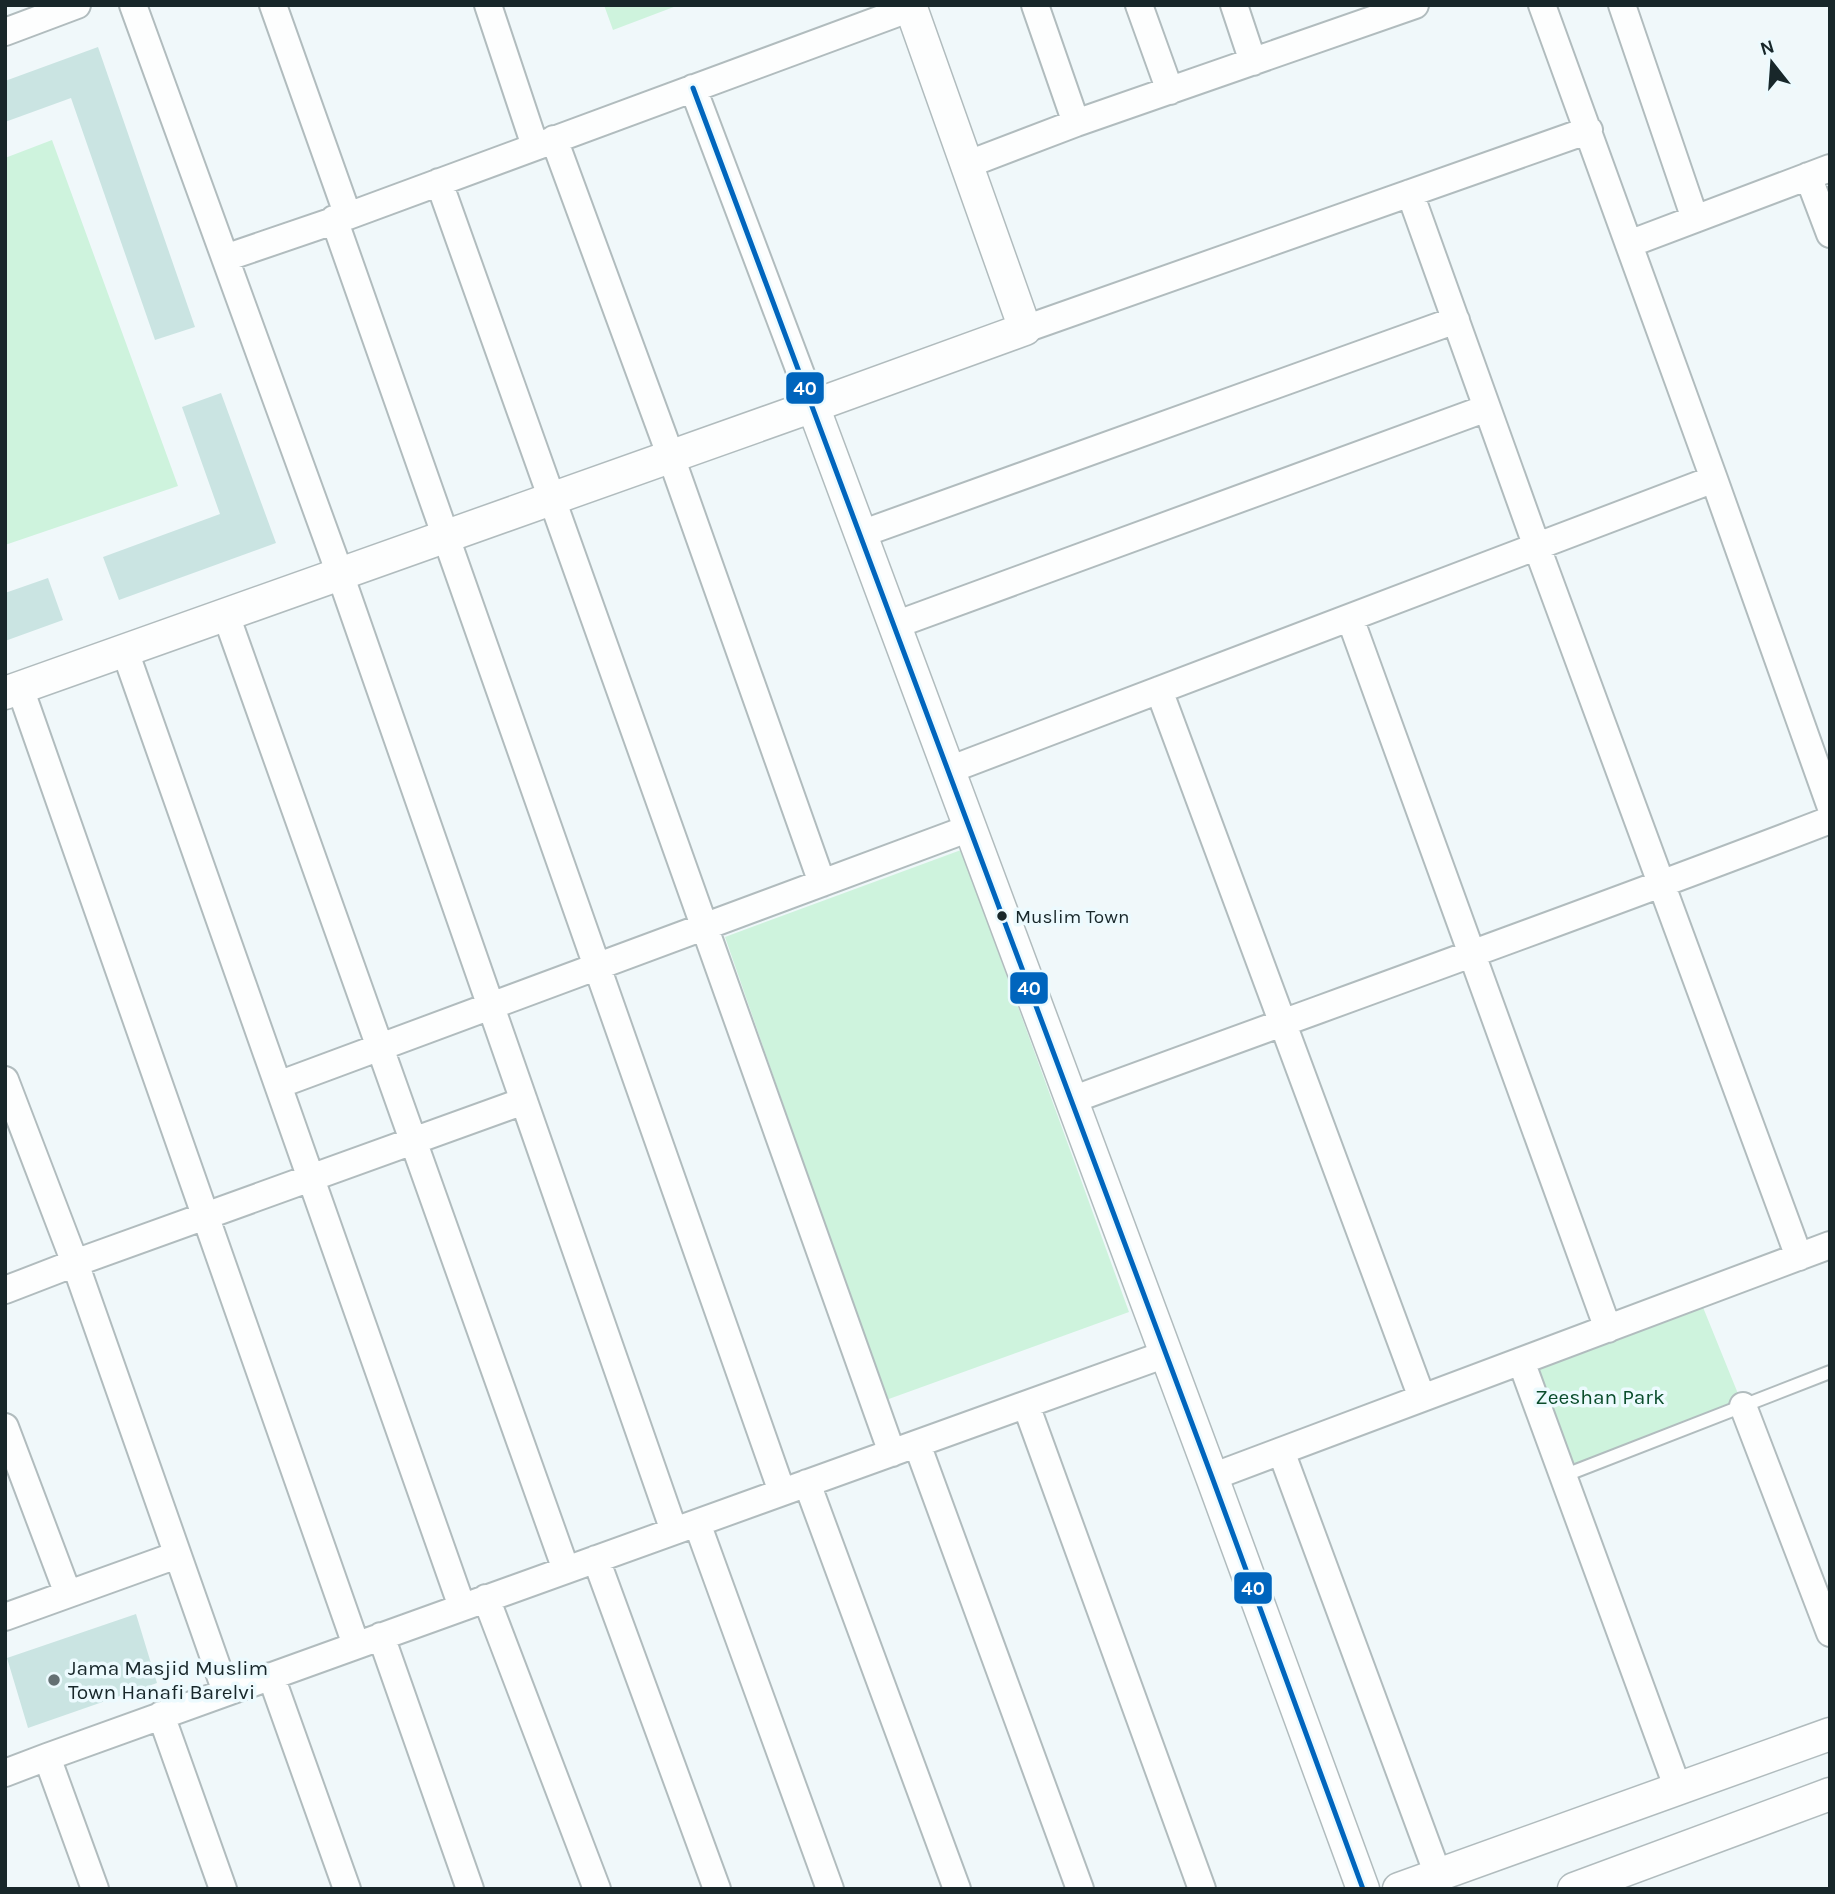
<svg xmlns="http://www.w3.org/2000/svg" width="1835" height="1894" viewBox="0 0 1835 1894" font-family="Karla,sans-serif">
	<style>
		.green { fill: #cef3dd }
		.building { fill: #cae4e2 }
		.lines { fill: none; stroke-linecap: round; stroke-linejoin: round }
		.service-casing { stroke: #b1bcbe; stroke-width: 16 }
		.minor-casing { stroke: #b1bcbe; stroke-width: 30 }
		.tertiary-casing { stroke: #b1bcbe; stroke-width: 35 }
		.service { stroke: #fdfefe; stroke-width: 12 }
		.minor { stroke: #fdfefe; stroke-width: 26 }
		.tertiary { stroke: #fdfefe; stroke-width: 32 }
		.bus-1-casing { stroke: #ecfafe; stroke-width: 10 }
		.bus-1 { stroke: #0065bd; stroke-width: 5 }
		.bus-dot { fill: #18272a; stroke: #ecfafe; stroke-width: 2.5 }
		.poi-dot { fill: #647073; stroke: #ecfafe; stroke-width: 2.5 }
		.labels { text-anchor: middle; stroke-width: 7; stroke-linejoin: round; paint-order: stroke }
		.bus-label { font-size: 19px; fill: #18272a; stroke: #ecfafe; text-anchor: start }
		.park-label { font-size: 21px; fill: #0b4d2c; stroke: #ecfafe }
		.poi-label { font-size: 21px; fill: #18272a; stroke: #ecfafe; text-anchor: start }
		.line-badge { stroke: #ecfafe; stroke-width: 2.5 }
		.badge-label { font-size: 19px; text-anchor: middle; font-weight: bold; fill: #fff }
	</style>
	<rect width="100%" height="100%" fill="#f0f8fa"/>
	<!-- green -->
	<path class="green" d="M604,5H679L613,30Z
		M52,140L178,486L5,545V158Z
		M961,850L1129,1312L886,1400L725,937Z
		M1698,1295L1743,1406L1563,1476L1521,1361Z"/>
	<!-- building -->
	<path class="building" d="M98,47L195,327L155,340L71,98L5,122V81Z
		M221,393L276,543L119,600L103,557L220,514L182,407Z
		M48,578L63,620L5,641V593Z
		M136,1614L157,1683L28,1728L7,1658Z"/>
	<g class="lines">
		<defs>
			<path id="service" d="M1563,1476L1830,1372"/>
			<path id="minor" d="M133,5L340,574L674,1531
				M273,5L348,216
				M488,5L535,146
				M1035,5L1076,123
				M1139,5L1170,91
				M1234,5L1253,62
				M1542,5L1714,479L1830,805
				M1622,5L1695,219
				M5,32L77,5
				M693,88L813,406
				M554,139L671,457L822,883
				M966,165L1076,123L1415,5
				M1808,176L1830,234
				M439,182L892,1453
				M1410,193L1537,547L1799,1257
				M334,219L782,1492
				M1629,244L1830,168
				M225,258L348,216L911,8
				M1025,329L1589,130
				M861,534L1456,320
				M226,615L566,1570
				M1350,618L1608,1329
				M895,625L1487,408
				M125,651L462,1607
				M20,688L356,1645
				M1159,690L1422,1398
				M949,770L1714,479
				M5,1080L75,1263L226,1692
				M278,1085L970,828
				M1072,1100C1324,1007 1578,917 1830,820
				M5,1290L75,1263L524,1101
				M1521,1361L1678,1789
				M1026,1405L1202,1889
				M1743,1406L1830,1633
				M5,1427L68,1594
				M917,1444L1080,1889
				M1281,1451L1438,1875
				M1212,1477L1830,1245
				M807,1483L957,1889
				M697,1523L830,1889
				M596,1559L717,1889
				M486,1598L597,1889
				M5,1617L177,1555
				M381,1636L470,1889
				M271,1676L347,1889
				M161,1715L223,1889
				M47,1757L95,1889
				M5,1773L47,1757L1166,1354"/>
			<path id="tertiary" d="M813,406L1212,1477L1363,1889
				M5,693L813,406L1025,329L910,5
				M1399,1889L1830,1734
				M1574,1889L1830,1794"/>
		</defs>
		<!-- service casing -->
		<use href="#service" class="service-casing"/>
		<!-- minor casing -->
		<use href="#minor" class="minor-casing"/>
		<!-- tertiary casing -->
		<use href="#tertiary" class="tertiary-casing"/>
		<!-- service -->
		<use href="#service" class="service"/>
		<!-- minor -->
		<use href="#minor" class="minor"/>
		<!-- tertiary -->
		<use href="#tertiary" class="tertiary"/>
		<defs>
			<path id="bus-1" d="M693,88L1212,1477L1363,1889"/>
		</defs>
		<!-- bus-1 casing -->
		<use href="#bus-1" class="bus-1-casing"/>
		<!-- bus-1 -->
		<use href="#bus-1" class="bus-1"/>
	</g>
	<!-- markers -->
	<circle class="bus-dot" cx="1002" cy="916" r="6"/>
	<circle class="poi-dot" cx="54" cy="1680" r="7"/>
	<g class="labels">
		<!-- bus labels -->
		<g class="bus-label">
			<text x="1015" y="923">Muslim Town</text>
		</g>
		<!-- park labels -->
		<g class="park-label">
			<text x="1600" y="1404">Zeeshan Park</text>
		</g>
		<!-- poi labels -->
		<g class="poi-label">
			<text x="68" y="1675">Jama Masjid Muslim<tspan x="68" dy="24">Town Hanafi Barelvi</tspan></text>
		</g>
	</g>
	<g class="line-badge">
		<rect x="785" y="371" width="40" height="34" rx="7" fill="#0065bd"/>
		<rect x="1009" y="971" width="40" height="34" rx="7" fill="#0065bd"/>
		<rect x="1233" y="1571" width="40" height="34" rx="7" fill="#0065bd"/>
	</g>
	<g class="badge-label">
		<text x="805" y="395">40</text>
		<text x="1029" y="995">40</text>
		<text x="1253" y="1595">40</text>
	</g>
	<!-- border -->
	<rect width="1835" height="1894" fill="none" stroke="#18272a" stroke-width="14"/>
	<!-- north arrow -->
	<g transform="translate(1772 63) rotate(343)" stroke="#ecfafe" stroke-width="5" paint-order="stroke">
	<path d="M0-5L12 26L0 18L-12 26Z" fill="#18272a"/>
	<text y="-10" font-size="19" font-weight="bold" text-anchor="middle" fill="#18272a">N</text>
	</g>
</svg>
